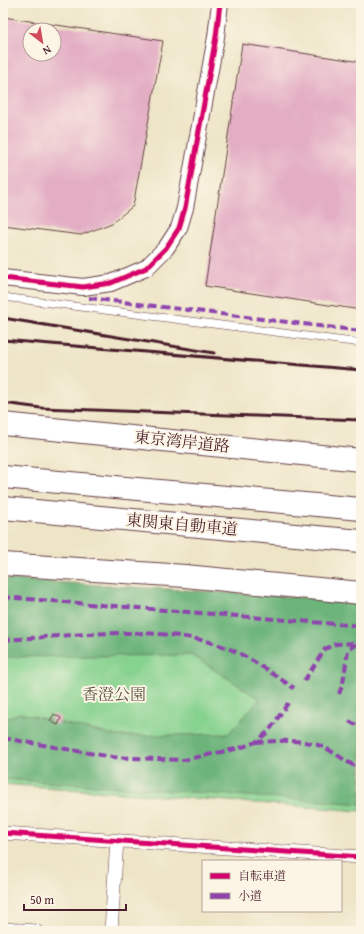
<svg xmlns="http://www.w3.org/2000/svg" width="364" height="934" viewBox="0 0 364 934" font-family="'Gentium Book Plus','Noto Serif JP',serif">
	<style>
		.green { fill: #86d28f; stroke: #68785d }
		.forest { fill: #6cb47a; stroke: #5b6a52 }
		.building { fill: #e3adc4; fill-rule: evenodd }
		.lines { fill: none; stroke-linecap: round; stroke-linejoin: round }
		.service-casing { stroke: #633d42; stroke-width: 8 }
		.minor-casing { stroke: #633d42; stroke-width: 14 }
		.tertiary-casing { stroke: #633d42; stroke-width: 18 }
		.trunk-casing { stroke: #633d42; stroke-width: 24 }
		.motorway-casing { stroke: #633d42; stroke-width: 24 }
		.service { stroke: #fff; stroke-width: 7 }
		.minor { stroke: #fff; stroke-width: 13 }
		.tertiary { stroke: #fff; stroke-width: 16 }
		.trunk { stroke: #fff; stroke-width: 22 }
		.motorway { stroke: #fff; stroke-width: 22 }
		.rail { stroke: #4a1f2b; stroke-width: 3 }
		.quiet { stroke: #8e44ad; stroke-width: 4; stroke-dasharray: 8 4; stroke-linecap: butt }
		.cycleway-casing { stroke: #fcf5e5; stroke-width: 8 }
		.cycleway { stroke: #d6006c; stroke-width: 5 }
		.labels { text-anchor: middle; stroke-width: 4; stroke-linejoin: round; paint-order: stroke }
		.street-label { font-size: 16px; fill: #4a1f2b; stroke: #fcf5e5 }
		.park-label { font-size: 16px; fill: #5c5549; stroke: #fcf5e5 }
	</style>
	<rect width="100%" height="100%" fill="#fcf5e5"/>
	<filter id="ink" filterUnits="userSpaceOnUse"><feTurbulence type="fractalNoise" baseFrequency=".025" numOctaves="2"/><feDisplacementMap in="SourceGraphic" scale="8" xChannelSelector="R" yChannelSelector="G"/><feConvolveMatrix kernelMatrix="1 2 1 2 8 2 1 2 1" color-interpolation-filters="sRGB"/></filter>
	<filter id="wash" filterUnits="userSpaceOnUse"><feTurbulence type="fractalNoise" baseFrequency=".012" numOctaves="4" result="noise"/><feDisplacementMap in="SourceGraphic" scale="16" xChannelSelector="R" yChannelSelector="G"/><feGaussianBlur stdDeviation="0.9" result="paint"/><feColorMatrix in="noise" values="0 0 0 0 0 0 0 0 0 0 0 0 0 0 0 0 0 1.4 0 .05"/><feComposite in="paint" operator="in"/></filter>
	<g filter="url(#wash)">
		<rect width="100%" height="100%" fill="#eee5c7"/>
		<!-- green -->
		<path class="green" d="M3,587L361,615V811L3,784Z"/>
		<!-- forest -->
		<path class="forest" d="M3,579L361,601V804L3,779V719L20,713L117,736L228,734L260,699L191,655L3,657Z"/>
		<g id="blocks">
			<!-- building -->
			<path class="building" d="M3,17L163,41L133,206L112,223L81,235L3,225ZM30,30H54V54H30Z
				M242,44L361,62V310L205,286Z
				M54,714L61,718L58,725L50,721Z"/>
		</g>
	</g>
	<g filter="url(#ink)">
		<use href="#blocks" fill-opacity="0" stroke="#633d42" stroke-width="1"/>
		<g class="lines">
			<defs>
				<path id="service" d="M3,297L361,343"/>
				<path id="minor" d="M3,833L361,857
					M3,929L36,931
					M111,931L117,840"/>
				<path id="tertiary" d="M3,278L83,287L111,283L146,268L166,248L179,228L185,208L216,37L220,3"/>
				<path id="trunk" d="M3,424L361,460
					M3,564L185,576L361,593"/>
				<path id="motorway" d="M3,477L361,509
					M3,508L361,541"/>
			</defs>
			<!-- service casing -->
			<use href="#service" class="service-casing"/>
			<!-- minor casing -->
			<use href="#minor" class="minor-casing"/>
			<!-- tertiary casing -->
			<use href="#tertiary" class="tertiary-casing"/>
			<!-- trunk casing -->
			<use href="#trunk" class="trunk-casing"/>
			<!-- motorway casing -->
			<use href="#motorway" class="motorway-casing"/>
			<!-- service -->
			<use href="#service" class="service"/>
			<!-- minor -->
			<use href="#minor" class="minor"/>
			<!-- tertiary -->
			<use href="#tertiary" class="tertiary"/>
			<!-- trunk -->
			<use href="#trunk" class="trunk"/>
			<!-- motorway -->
			<use href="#motorway" class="motorway"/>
			<!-- rail -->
			<path class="rail" d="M3,318L214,353
				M3,340L361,370
				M3,403L41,408L361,420"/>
			<!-- quiet -->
			<path class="quiet" d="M89,298L361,331
				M3,597L361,626
				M3,640C71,636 168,622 232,650C254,660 274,675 294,688
				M304,681L325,649L335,644L359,643
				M339,694L343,683L348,650L359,643L361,635
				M349,721L361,728
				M3,738L112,757L184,760L240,748L256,742L269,731L288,703
				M256,742C276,741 299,739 318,745C332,749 346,763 361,769"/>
			<defs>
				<path id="cycleway" d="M3,278L83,287L111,283L146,268L166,248L179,228L185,208L216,37L220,3
					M3,833L361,857"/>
			</defs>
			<!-- cycleway casing -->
			<use href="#cycleway" class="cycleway-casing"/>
			<!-- cycleway -->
			<use href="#cycleway" class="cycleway"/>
		</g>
	</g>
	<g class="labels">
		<!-- street labels -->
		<g class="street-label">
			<text transform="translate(182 441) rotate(6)" y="6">東京湾岸道路</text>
			<text transform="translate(182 524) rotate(5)" y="6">東関東自動車道</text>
		</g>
		<!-- park labels -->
		<g class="park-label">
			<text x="114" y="700">香澄公園</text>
		</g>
	</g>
	<!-- margin -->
	<rect width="364" height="934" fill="none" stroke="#fcf5e5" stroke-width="16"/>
	<!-- legend -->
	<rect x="202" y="860" width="140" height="52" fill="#fcf5e5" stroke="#b59f9b"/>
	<rect x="210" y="873" width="20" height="6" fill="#d6006c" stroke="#b59f9b"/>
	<text x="238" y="880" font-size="12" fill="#4a1f2b">自転車道</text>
	<rect x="210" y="893" width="20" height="6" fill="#8e44ad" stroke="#b59f9b"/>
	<text x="238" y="900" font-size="12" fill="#4a1f2b">小道</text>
	<!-- north arrow -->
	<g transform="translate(42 42) rotate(149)"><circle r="19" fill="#fcf5e5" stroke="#b59f9b"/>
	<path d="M0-3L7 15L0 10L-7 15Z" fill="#d1495b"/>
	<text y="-6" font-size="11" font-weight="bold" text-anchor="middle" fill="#4a1f2b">N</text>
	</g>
	<!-- scale -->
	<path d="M24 904v6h102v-6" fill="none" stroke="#4a1f2b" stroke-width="2"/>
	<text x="30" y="904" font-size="12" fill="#4a1f2b" stroke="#fcf5e5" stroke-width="3" paint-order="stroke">50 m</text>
</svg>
